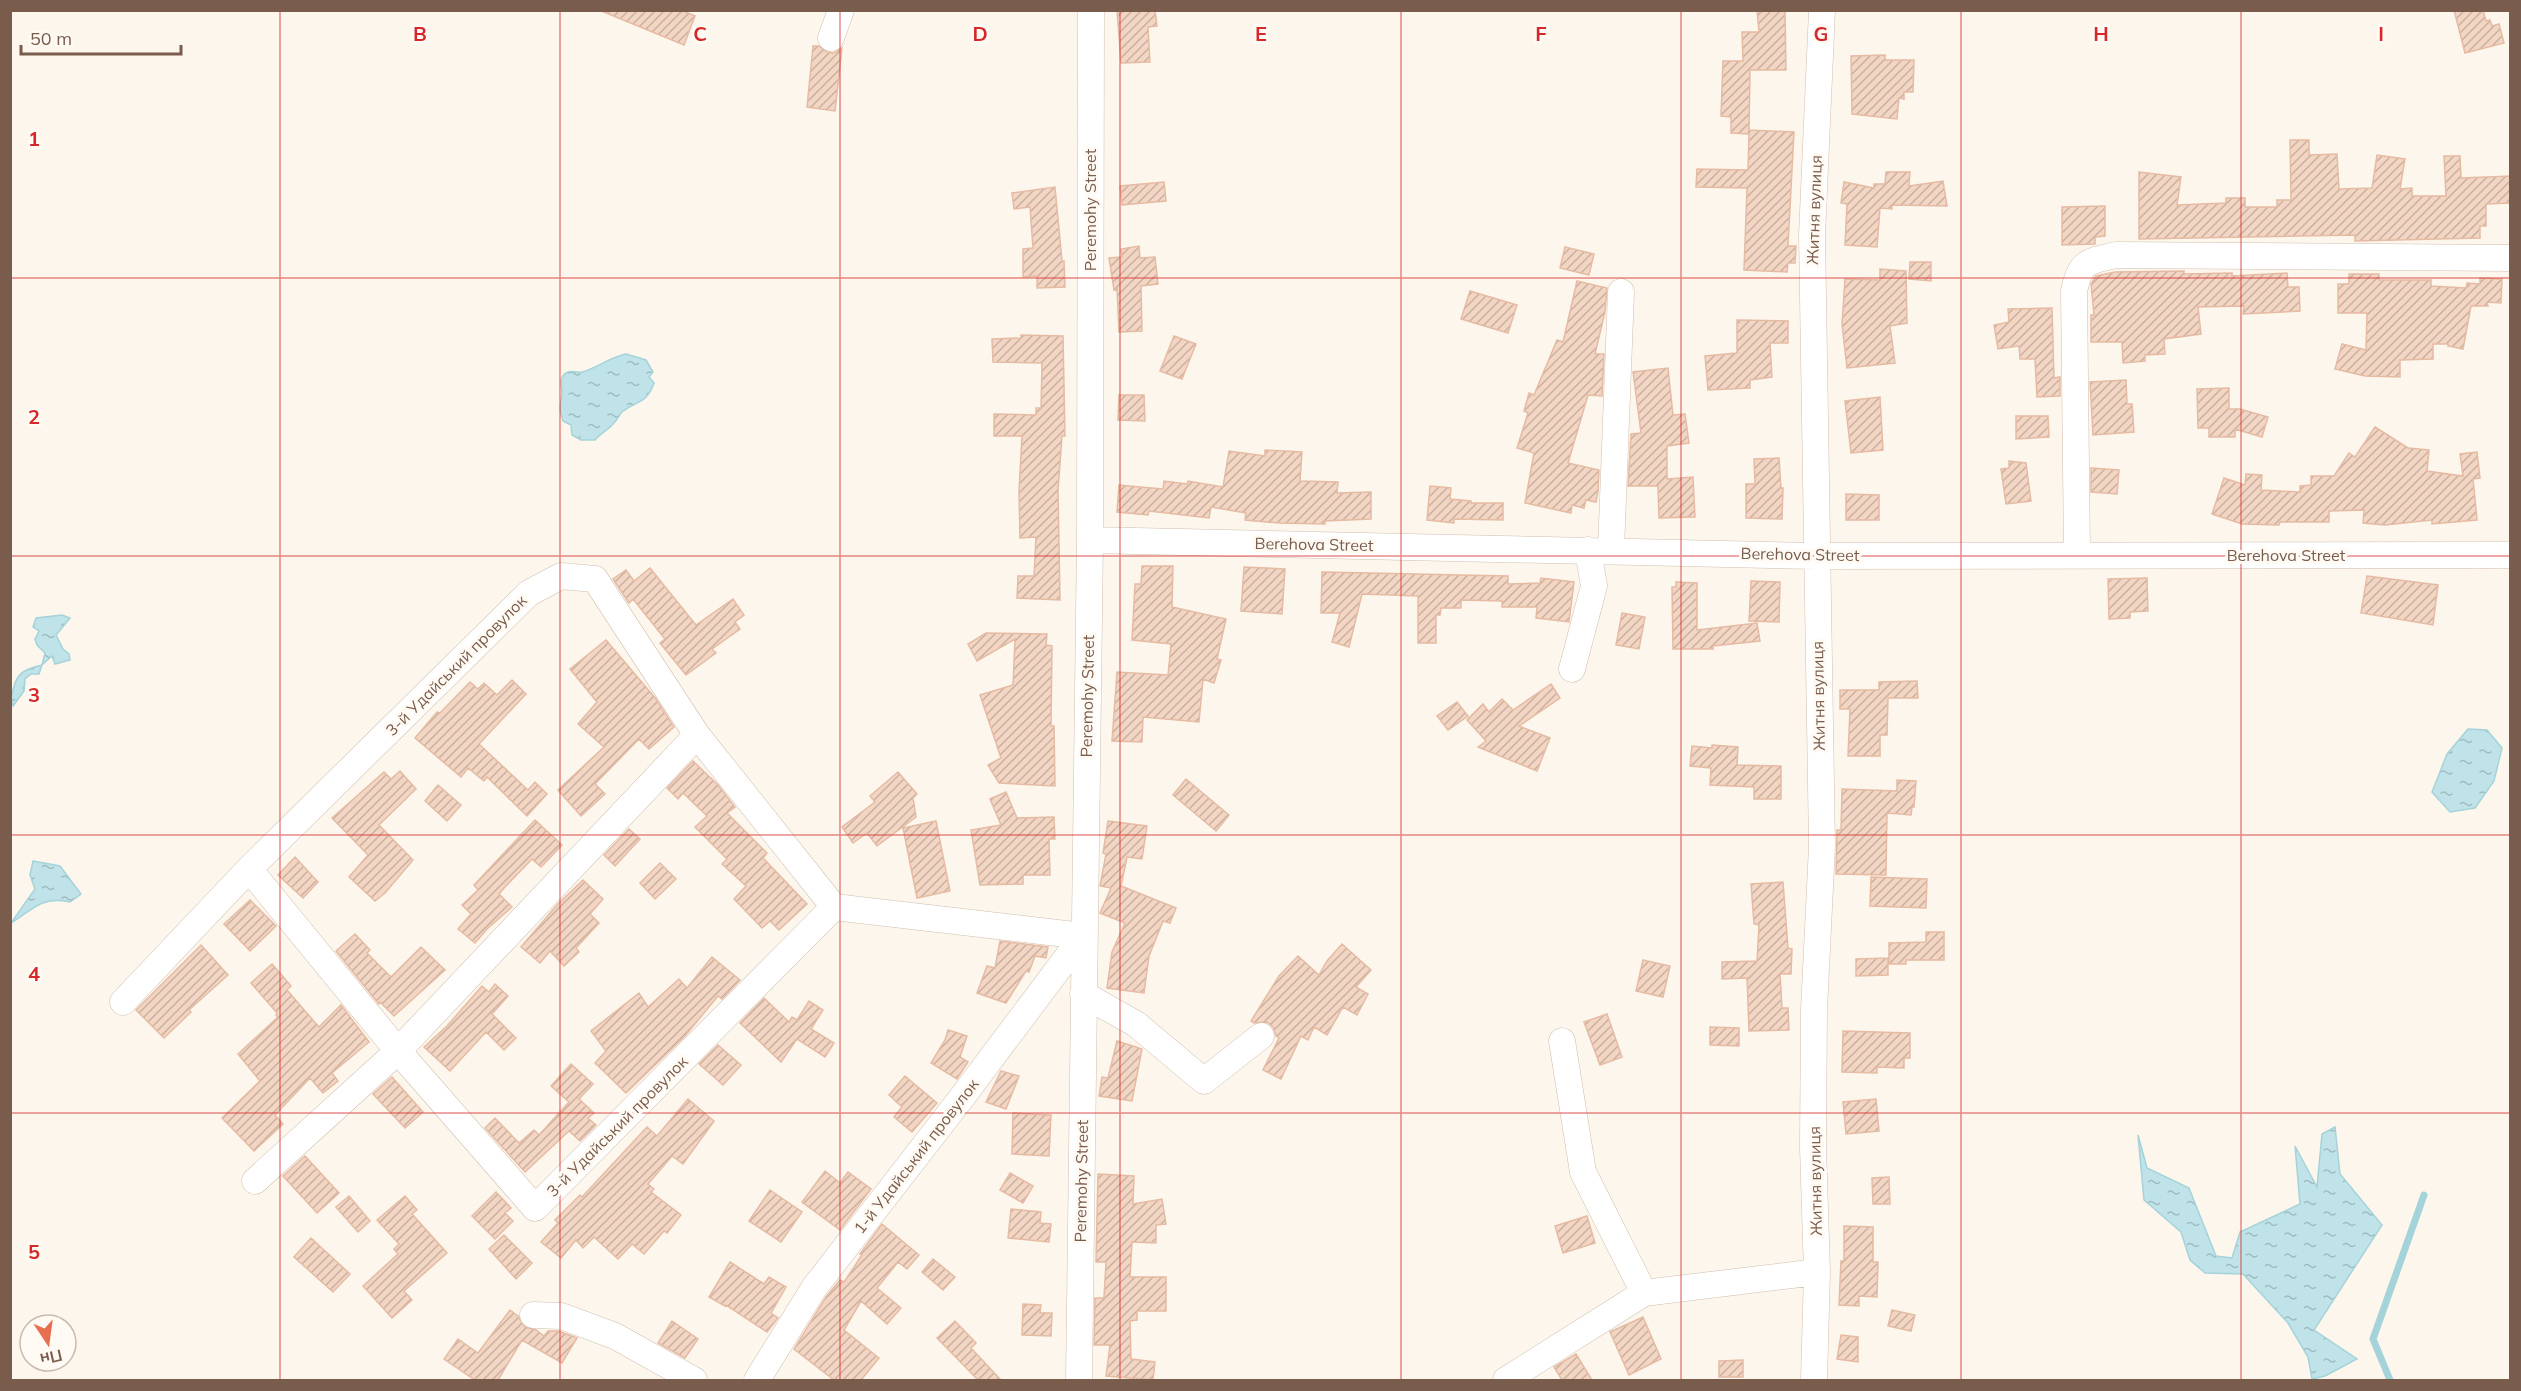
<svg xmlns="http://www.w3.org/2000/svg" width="2521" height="1391" viewBox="0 0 2521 1391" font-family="Mulish,sans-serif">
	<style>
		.water { fill: url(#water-ripples); stroke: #a5d3da; stroke-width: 1.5 }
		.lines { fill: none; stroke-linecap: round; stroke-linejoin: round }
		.stream { stroke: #a5d3da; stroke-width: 7 }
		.building { fill: url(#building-hatch); stroke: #e6bba3; stroke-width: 1.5 }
		.minor-casing { stroke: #d1beb0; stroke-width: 27 }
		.minor { stroke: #fff; stroke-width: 26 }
		.grid { fill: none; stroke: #d62828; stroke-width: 1.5; stroke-opacity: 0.55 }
		.labels { text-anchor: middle; stroke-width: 6; stroke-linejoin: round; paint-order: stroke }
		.street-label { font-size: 16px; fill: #7a5c4d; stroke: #fffaf3 }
		.grid-label { font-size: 20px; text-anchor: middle; font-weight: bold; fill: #d62828; stroke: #fffaf3; stroke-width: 6; stroke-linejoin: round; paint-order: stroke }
	</style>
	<defs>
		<pattern id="water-ripples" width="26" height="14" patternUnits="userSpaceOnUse" patternTransform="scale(1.5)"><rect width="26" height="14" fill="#bfe3e8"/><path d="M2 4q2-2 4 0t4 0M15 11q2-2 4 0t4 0" fill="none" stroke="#a0bbbe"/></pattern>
		<pattern id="building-hatch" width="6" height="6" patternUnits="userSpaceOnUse" patternTransform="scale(1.5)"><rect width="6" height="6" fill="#f3d5c3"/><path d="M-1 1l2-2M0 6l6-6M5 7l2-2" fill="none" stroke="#cab0a1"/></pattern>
	</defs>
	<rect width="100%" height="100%" fill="#fdf6ec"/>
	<!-- water -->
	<path class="water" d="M626,354L646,360L653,372L649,377L654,383C646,405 637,400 622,412C619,415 617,421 613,424C608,430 601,433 595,440H581L572,435L571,425L563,421C558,405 561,407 562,393C562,386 558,376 568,372C572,370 577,373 582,372C597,368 610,357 626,354Z
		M62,615L70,618L56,635L63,649L69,654L70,660L55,664L52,656L42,665L39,674H31L25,679L24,691L13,706L11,699C15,676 19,670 42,665L45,653L37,645L35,639L39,631L33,627L36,618Z
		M2468,729L2487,730L2502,748L2494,781L2475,808L2450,812L2432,792L2447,754Z
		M33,861L60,866L81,894L70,902C41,896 34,909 11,923L35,889L30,875Z
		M2335,1127L2340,1174L2382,1225L2314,1330L2357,1359L2325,1376L2312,1379L2308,1357L2288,1323L2243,1274L2205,1273L2190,1260L2181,1232L2144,1200L2138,1135L2147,1168L2189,1188L2216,1256L2232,1258L2240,1232L2300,1204L2295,1146L2317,1187L2322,1134Z"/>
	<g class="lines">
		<!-- stream -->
		<path class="stream" d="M2390,1380L2373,1339L2424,1195"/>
	</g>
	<!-- building -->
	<path class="building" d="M599,10H681L695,16L684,45Z
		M1117,10H1155L1157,26L1148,27L1150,62L1121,63Z
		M1757,10H1785L1786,70H1750L1749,130L1794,132L1788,246H1796L1795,263H1788L1787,272L1744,270L1747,188L1696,187L1697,169L1748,170L1749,134L1731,133V117L1721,116L1723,61H1743L1742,32H1759Z
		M2454,10H2483L2486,21L2490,20L2492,26L2499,24L2504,43L2465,53Z
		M813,46H819L827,52L834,53L842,48L835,111L807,107Z
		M1885,55V60H1914L1913,92H1904V99L1899,98L1897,119L1852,114L1851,56Z
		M2290,140H2309V155L2337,154L2339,189L2372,188L2377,155L2405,159L2400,189L2412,188V196H2446L2444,156H2460L2461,178L2511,176V203L2486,204V226H2480V238L2355,241V235L2139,239V172L2181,177L2177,205L2226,203V198H2245V207H2277V200H2291Z
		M1886,172H1910L1909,186L1943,181L1947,206L1892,205V209L1880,208L1877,247L1845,245L1847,204L1841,203L1844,182L1874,188V184H1885Z
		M1164,182L1166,201L1122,205L1120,186Z
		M1055,187L1062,261H1064L1065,287L1037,288V276L1023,277V249L1033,248L1030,207L1014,209L1012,193Z
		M2105,206V236L2095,237V244L2062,245V207Z
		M1139,246L1140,258L1155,257L1158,284L1141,286L1142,331L1119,332L1117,289L1114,290L1109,258L1122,257L1121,249Z
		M1565,247L1594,254L1589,275L1560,268Z
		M1910,262H1931V281L1909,279Z
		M1880,269L1906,271L1907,323L1890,326L1895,363L1847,368L1842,324L1845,279L1880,280Z
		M2184,271V274L2232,273V276L2287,273L2288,287H2299L2300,311L2243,314L2244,306L2198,307L2201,334L2164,339L2165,354L2145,355V361L2123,363L2122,342H2091V315H2094L2091,284L2096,276L2115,272Z
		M2349,274H2379V280H2431V286L2466,288L2467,283L2480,284V278L2502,279L2501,303L2487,302L2488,306H2471L2463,349L2448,346V344H2433V359L2400,360V377L2365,376L2335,369L2342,344L2366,350L2367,313H2338V284H2349Z
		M1577,281L1607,288L1605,312L1595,354H1604L1602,396L1588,395L1568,463L1599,470L1598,491L1596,502L1586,500L1584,508L1572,505L1571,513L1525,503L1534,453L1517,448L1528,413L1524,411L1529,393L1534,395L1557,340L1563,342Z
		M1470,291L1517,305L1508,333L1461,319Z
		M2052,308L2054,378L2060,377V396L2037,397L2035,359H2020L2019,346L1998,349L1994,325L2009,322L2008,309Z
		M1737,320L1788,321V343H1770L1772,377L1750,380V388L1708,390L1705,356L1737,353Z
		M1021,335L1063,336L1065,436H1062L1058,490L1060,600L1017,598L1018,576H1034L1036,537L1020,538L1019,491L1022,436H994V414L1036,415V408H1041L1042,363L993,362L992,339L1021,338Z
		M1174,336L1196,344L1182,379L1160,371Z
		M1668,368L1673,415L1685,414L1689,443L1667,446V479L1693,477L1695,517L1659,518L1658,486H1628L1631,434L1641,433L1633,372Z
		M2126,380L2127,404H2132L2134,432L2093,435L2090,382Z
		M2229,388V409H2240L2268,417L2262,437L2235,429V437H2209V428H2198L2197,389Z
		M1119,395H1144L1145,421L1118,420Z
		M1880,397L1883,450L1851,453L1845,401Z
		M2016,416H2048L2049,437L2016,439Z
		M2375,427L2408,448L2429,450L2427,471L2463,476L2460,454L2477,452L2480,478L2473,479L2477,520L2432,524V520L2385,525L2363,523L2364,510L2329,511V522H2280L2279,525L2242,524L2212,514L2224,478L2245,485L2246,474L2262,475L2261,490L2300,492V486L2311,485V476H2334L2349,453L2355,457Z
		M1265,450L1302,452L1300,481L1338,482L1337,493L1371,492V519L1325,521V524L1279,523L1245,520L1246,513L1211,507L1209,518L1149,511L1148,515L1117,512L1119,485L1163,489L1164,481L1187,484L1188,481L1223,487L1229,451L1265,456Z
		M1779,458L1781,488H1783L1782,519L1746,518V484H1755L1754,459Z
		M2009,461L2026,463L2031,501L2006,504L2001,469L2009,468Z
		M2091,468L2119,470L2117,494L2091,492Z
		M1430,486L1451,488L1450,499L1471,501V503H1503V520L1454,519V523L1427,520Z
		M1846,494L1879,495V520H1846Z
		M1142,566H1173L1172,607L1226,619L1217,659L1221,660L1214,683L1203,679L1199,722L1143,717L1142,742L1112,741L1117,672L1168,675L1171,644L1132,640L1135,584H1141Z
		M1244,567L1285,569L1282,614L1241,611Z
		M650,568L696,625L733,599L744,615L735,622L740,629L712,649L716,653L686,675L660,643L665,639L633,599L629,603L613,579L626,570L634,581Z
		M1322,572L1508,576V584L1540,583L1541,578L1574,582L1569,622L1536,618L1537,607H1502V601L1461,600V608H1441L1440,615H1436V643H1418V596L1362,594L1349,647L1332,642L1340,613H1321Z
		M2367,576L2438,585L2433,625L2361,613Z
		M2147,578L2148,611L2130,612V618L2109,619L2108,579Z
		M1751,581L1780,582L1779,622L1749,621Z
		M1676,582L1697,583V630L1757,623L1760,641L1713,646V649H1673L1672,587H1676Z
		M1622,613L1645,617L1639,649L1616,645Z
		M986,633L1047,634L1046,645L1052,646L1051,726H1054L1055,786L999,783L988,765L1001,758L980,695L1013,685L1015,639L977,661L968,644Z
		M606,640L656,699L674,727L649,749L639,739L595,784L605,794L581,816L558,790L604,747L578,724L597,702L570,669Z
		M512,680L526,694L479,744L528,790L535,782L547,794L527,816L487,777L484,781L468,768L461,777L415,738L437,712L440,713L470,682L478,689L484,683L497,695Z
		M1917,681L1918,698H1888L1887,735H1880V756H1848L1850,709H1840V690H1879V682Z
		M1551,684L1560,698L1519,726L1550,738L1537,771L1478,747L1486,741L1467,720L1483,704L1489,712L1502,699L1513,710Z
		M1457,702L1468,716L1448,730L1437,716Z
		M1712,745L1738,747L1737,765L1781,766V799H1754V787L1710,785L1711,768L1690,766L1692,746L1712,748Z
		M693,761L718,785L735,807L727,813L767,853L763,858L807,904L779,930L770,921L762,928L734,899L746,886L722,864L727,859L695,827L707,816L683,793L678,799L667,788Z
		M400,771L416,789L379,825L413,860L385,893L375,901L349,877L368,855L332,818L384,772L391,779Z
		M898,772L917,794L913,798L916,817L877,846L867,833L853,843L842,827L875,802L870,796Z
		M1186,779L1229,815L1216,831L1173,795Z
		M1897,780L1916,781L1914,807H1912L1911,815L1887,813L1886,875L1836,874L1837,830H1841L1842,789L1897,791Z
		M438,785L461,805L447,821L425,801Z
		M1006,792L1017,818L1054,817L1055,839H1049L1050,875H1023V884L980,885L971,830L1001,825L990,799Z
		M535,820L562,845L541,867L532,859L505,887L499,894L512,907L487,929L475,943L458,929L471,914L462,905L478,890L474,885Z
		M936,821L950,891L917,898L903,828Z
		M1108,821L1147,826L1142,859L1127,857L1121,886L1176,908L1170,923L1163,921L1149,956L1144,993L1107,988L1112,952L1125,923L1100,913L1111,888L1100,886L1106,854L1103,853Z
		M629,829L640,839L615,866L604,855Z
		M295,857L318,882L303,898L278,875Z
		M660,863L676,879L655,899L640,883Z
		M1871,877L1927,879L1926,908L1870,906Z
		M583,880L603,899L590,914L599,923L576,948L579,952L564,966L550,951L540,963L521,947L557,905Z
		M1783,882L1788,948L1792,949L1791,974H1780L1782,1008H1788L1789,1030L1749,1031L1747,978L1722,979V962L1757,961L1759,925L1754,924L1751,884Z
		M250,900L276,926L250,951L224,924Z
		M1926,932H1944V960H1906V964H1889V943L1926,942Z
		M355,934L370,950L367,953L391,977L421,947L445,970L394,1016L380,1002L379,1004L336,951Z
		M1000,941L1048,947L1046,958L1035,956L1029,972L1026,971L1006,1003L977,993L987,966L995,968Z
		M1342,944L1371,970L1356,987L1368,994L1357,1015L1343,1007L1327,1035L1314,1027L1308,1040L1301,1036L1281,1079L1263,1070L1279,1038L1276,1036L1273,1027L1267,1022L1254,1023L1251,1021L1279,976L1298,956L1319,975L1327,961Z
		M201,945L228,975L189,1010L191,1012L164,1038L136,1010Z
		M712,957L740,980L722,999L718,996L685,1036L626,1093L595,1063L606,1051L591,1031L639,993L648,1007L679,979L687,988Z
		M1888,958V975L1856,976V959Z
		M1643,960L1670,966L1663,997L1636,991Z
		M272,964L291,986L287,990L319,1027L341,1005L369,1042L332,1073L338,1081L323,1093L310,1078L275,1115L283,1124L254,1151L222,1118L260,1081L238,1054L278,1017L276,1015L277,1013L251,983Z
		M495,984L508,996L492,1014L516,1038L504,1050L486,1032L450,1071L424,1047L447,1026L482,986L489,992Z
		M764,998L789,1022L792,1017L797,1020L809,1001L823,1010L811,1029L834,1043L825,1057L797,1039L781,1062L740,1023Z
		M1607,1014L1622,1057L1600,1065L1584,1022Z
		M1710,1027L1739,1028V1046L1710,1045Z
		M948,1030L967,1036L960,1057L968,1062L957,1079L931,1063L945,1040Z
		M1843,1031L1910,1033V1058H1904V1068L1877,1067V1073L1842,1072Z
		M1117,1041L1142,1049L1132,1101L1099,1096L1102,1077L1108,1078Z
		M718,1045L741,1065L723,1085L699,1064Z
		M571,1064L593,1084L579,1099L594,1113L588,1118L596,1125L580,1141L569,1131L525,1172L485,1128L495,1118L519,1143L534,1130L539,1135L569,1102L551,1086Z
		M1001,1071L1019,1076L1006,1109L986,1102Z
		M905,1076L937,1103L912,1132L894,1117L902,1107L889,1095Z
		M392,1077L423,1112L405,1128L373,1094Z
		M688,1099L714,1121L683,1164L672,1156L648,1184L654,1189L651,1192L681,1215L667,1233L664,1231L644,1254L632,1244L618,1259L594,1237L583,1248L576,1240L561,1258L541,1242L558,1223L555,1220L580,1195L582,1197L647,1127L657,1136Z
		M1876,1099L1879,1131L1846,1134L1843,1102Z
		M1013,1113L1051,1115L1049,1156L1012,1154Z
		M305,1156L339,1193L317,1213L283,1176Z
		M825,1171L840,1183L848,1172L871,1189L840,1230L802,1202Z
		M1010,1173L1033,1186L1023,1203L1000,1190Z
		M1098,1174L1134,1176L1133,1204L1162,1199L1166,1224L1156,1225V1243L1132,1242L1130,1277H1166V1311H1137V1320L1130,1321L1131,1359L1155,1362L1153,1380L1106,1376L1110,1345H1094L1095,1298H1104L1106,1262H1096Z
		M1889,1177L1890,1204H1873L1872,1178Z
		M770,1190L802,1212L781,1242L749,1221Z
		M496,1192L511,1208L505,1213L513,1221L495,1239L472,1216Z
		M349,1196L370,1221L358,1232L336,1207Z
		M405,1196L417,1210L412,1214L447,1253L404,1291L412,1300L392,1318L363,1286L398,1254L394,1249L399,1244L377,1220Z
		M1011,1209L1041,1212L1040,1223L1051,1224L1049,1242L1008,1238Z
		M1587,1216L1595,1243L1563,1253L1555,1226Z
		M882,1224L919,1255L907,1269L898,1262L877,1288L901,1308L887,1324L861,1301L844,1330L879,1358L861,1380H834L794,1349L826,1297L840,1280L844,1282L862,1255L860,1254Z
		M1844,1226L1873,1227V1262H1878L1877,1297L1859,1296V1306L1839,1305L1841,1261H1844Z
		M504,1235L532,1263L516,1279L489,1249Z
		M311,1238L350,1274L333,1292L294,1257Z
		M933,1259L955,1277L943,1290L922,1272Z
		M730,1262L764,1284L769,1277L786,1287L771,1313L778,1318L767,1332L726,1305L725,1306L709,1297Z
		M1023,1304L1041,1305L1040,1313H1052L1051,1336L1022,1335Z
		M510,1310L518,1316L525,1327L536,1330L544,1336L548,1331H558L577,1338L562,1363L522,1340L498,1380H475L444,1359L458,1339L478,1353Z
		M1892,1310L1915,1315L1911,1331L1888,1326Z
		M1643,1317L1661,1359L1629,1375L1610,1332Z
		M672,1321L698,1339L685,1358L658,1343Z
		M955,1321L976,1343L971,1348L1001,1380H978L937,1338Z
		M1841,1335L1858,1337V1362L1837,1359Z
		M1576,1354L1592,1380H1562L1554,1367Z
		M1743,1360V1377H1719V1361Z"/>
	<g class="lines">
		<defs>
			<path id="minor" d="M831,38L841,10
				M1090,540L1815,556L2510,555
				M1611,550L1621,292
				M2077,555L2074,291C2081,260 2087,262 2116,255L2510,258
				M1572,669L1594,586L1588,550
				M249,869L398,1051L535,1208L834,907L1083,936
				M1083,994L1136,1024L1204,1081L1261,1036
				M123,1002L249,869L529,593L561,576L595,579L697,735L834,907
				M1562,1041L1583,1172L1644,1293
				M255,1181L398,1051L697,735
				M533,1315L561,1316L615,1336L694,1380
				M757,1380L814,1288L963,1096L1083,936
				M1079,1380L1090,540L1091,10
				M1506,1380L1644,1293L1817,1272
				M1814,1380L1817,1272L1813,1147L1814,1010L1822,846L1812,235L1822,10"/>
		</defs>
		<!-- minor casing -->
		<use href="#minor" class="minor-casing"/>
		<!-- minor -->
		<use href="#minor" class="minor"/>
	</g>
	<!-- grid -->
	<path class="grid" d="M280,10V1380M560,10V1380M840,10V1380M1120,10V1380M1401,10V1380M1681,10V1380M1961,10V1380M2241,10V1380M10,278H2510M10,556H2510M10,835H2510M10,1113H2510"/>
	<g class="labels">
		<!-- street labels -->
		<g class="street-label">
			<text transform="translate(1090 210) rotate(-90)" y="6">Peremohy Street</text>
			<text transform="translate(1814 210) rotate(-88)" y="6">Житня вулиця</text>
			<text transform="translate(1314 544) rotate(1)" y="6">Berehova Street</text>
			<text transform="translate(1800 554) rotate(1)" y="6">Berehova Street</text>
			<text x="2286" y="561">Berehova Street</text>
			<text transform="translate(456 665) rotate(-45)" y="6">3-й Удайський провулок</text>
			<text transform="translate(1087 696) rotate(-89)" y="6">Peremohy Street</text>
			<text transform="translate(1818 696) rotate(-91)" y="6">Житня вулиця</text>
			<text transform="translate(617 1126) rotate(-45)" y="6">3-й Удайський провулок</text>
			<text transform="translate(916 1156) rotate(-52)" y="6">1-й Удайський провулок</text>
			<text transform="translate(1081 1181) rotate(-89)" y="6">Peremohy Street</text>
			<text transform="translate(1815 1181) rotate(-91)" y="6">Житня вулиця</text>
		</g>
	</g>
	<g class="grid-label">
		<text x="420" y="41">B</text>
		<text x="700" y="41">C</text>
		<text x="980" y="41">D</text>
		<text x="1261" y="41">E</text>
		<text x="1541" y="41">F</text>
		<text x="1821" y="41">G</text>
		<text x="2101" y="41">H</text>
		<text x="2381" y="41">I</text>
		<text x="34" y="146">1</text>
		<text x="34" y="424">2</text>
		<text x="34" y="702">3</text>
		<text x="34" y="981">4</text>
		<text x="34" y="1259">5</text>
	</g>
	<!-- border -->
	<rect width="2521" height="1391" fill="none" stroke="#7a5c4d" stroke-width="24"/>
	<!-- north arrow -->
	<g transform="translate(48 1343) rotate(167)"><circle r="28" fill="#fffaf3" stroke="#cabbb1" stroke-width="1.5"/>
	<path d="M0-4.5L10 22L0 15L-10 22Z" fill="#e76f51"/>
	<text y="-9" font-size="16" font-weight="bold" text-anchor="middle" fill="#7a5c4d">Пн</text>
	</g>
	<!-- scale -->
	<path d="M21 45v9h160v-9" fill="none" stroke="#7a5c4d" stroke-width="3"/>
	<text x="30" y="45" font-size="18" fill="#7a5c4d" stroke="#fffaf3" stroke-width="4.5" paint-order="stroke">50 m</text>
</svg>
